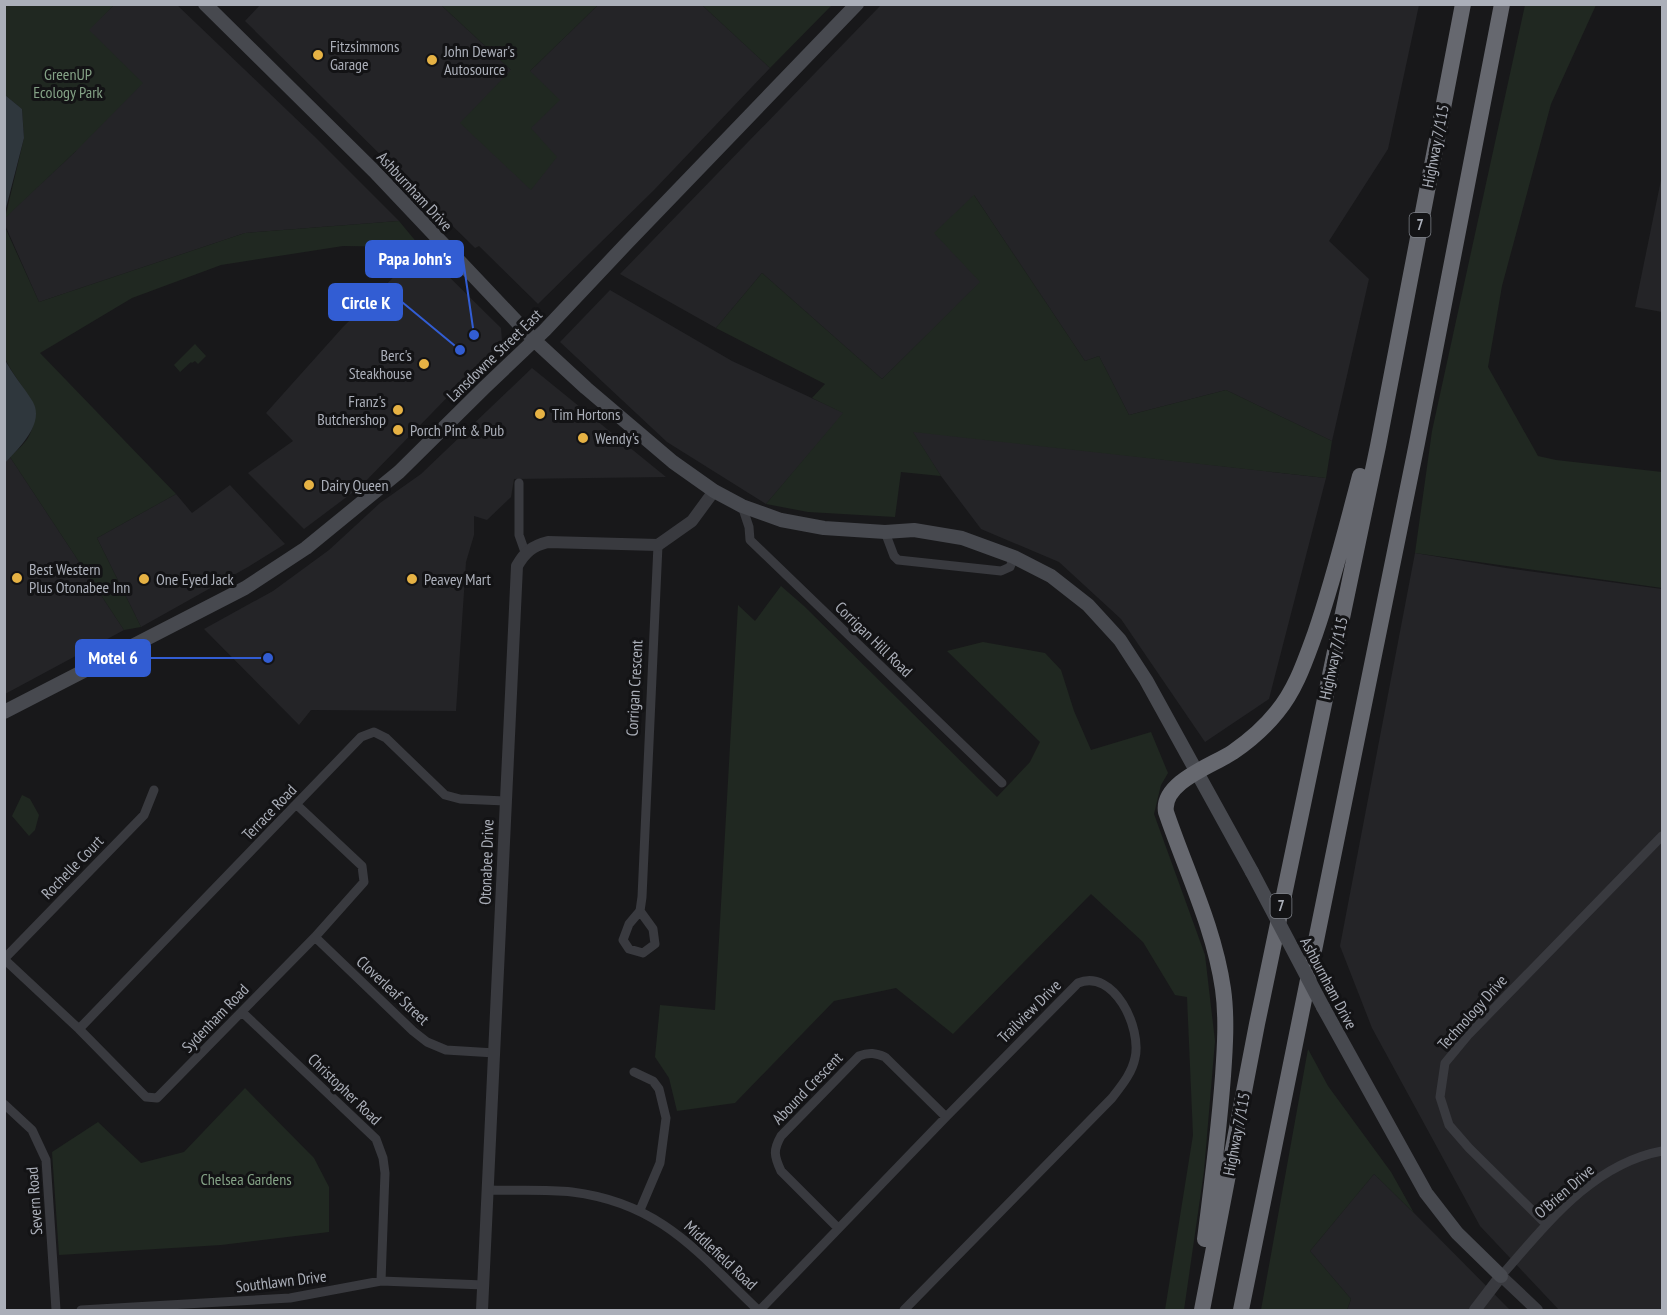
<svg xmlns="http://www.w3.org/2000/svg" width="1667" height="1315" viewBox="0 0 1667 1315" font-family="'PT Sans Narrow',sans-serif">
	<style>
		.built { fill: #242427 }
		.green { fill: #202821 }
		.water { fill: #2f373d }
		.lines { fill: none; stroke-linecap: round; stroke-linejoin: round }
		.minor { stroke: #393a3f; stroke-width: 9 }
		.tertiary { stroke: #393a3f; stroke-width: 12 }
		.secondary { stroke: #47494f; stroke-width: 14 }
		.motorway { stroke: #66686f; stroke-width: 16 }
		.secondary-bridge { stroke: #47494f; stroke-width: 14 }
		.poi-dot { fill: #e6b244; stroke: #131315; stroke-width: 2 }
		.labels { text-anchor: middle; stroke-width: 6; stroke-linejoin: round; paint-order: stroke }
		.shield { fill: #131315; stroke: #7d8088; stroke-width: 1.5 }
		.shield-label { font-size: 15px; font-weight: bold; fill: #abafb9 }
		.poi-label { font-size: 16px; fill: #abafb9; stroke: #131315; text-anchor: start }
		.park-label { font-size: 16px; fill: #84a286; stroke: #131315 }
		.street-label { font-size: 16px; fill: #abafb9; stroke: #131315 }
		.leader { fill: none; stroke: #325dd3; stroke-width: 2 }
		.callout-dot { fill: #325dd3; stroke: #131315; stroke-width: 2 }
		.callout { fill: #325dd3; stroke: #325dd3; stroke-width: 2 }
		.callout-label { font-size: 18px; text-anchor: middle; font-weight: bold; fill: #fff }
	</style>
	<rect width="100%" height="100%" fill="#18181a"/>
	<!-- built -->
	<path class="built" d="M176,4L314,136L399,221L245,233L39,302L5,225L4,218L76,151L89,29L114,5Z
		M260,5H441L511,70L531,128L530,71L598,5H702L770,68L654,190L538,304L479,246L475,248L245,21Z
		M881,5H1419L1388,149L1329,241L1369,279L1332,441L1226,390L1129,415L1099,356L1085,361L974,195L981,282L882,379L762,273L716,328L620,274Z
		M1662,175V312L1635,307Z
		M428,256L501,328L502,341L360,487L304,529L248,473L293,441L266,413L343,327L411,260Z
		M610,290L732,361L844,413L766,504L667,442L560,342Z
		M532,368L666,477L514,479L511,497L487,520L474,516V535L466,562L456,711L311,710L299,725L204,629L273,591L329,550L380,503L421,474Z
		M912,431L1326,478L1269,699L1205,742L1121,619L1059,562L981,529L941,476Z
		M10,457L124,630L5,694L4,463Z
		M230,485L285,544L248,567L141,627L97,538L176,494L192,513Z
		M1415,553L1506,568L1662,589V1310H1559L1480,1226L1372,1028L1340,946Z
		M1374,1174L1414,1213L1510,1310H1347L1351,1299L1310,1251Z"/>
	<!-- green -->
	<path class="green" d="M5,5H114L89,30L143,83L76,151L5,218L24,138L22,109L5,95Z
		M441,5H598L530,71L560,100L531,128L557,157L531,190L460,123L511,70Z
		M702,5H832L770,68Z
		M1525,5H1596L1551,104L1502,286L1488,367L1538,456L1556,460L1662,472V588L1415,553L1432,431Z
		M974,195L1085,361L1099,356L1129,415L1226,390L1332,441L1326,478L913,432L941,476L901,472L895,517L808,512L766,504L843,413L812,398L825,384L716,328L762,273L882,379L980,282L934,233Z
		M399,221L428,256L411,247L343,246L221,265L132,298L40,353L176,494L97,538L141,627L124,630L10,457C16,451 25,444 29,436C46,404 17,386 5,358L4,225L39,302L245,233Z
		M195,344L206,356L198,364L195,361L192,363L191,362L180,372L174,365Z
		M781,586L804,606L997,797L1030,762L1040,742L947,651L983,642L1045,653L1061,670L1074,711L1091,750L1151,732L1168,773L1161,785L1154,814L1205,955L1215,1041L1204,1171L1184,1310H1165L1193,1135L1187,997L1175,995L1143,942L1091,894L953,1034L896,988L834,1001L735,1103L677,1111L669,1078L655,1057L660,1005L715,1010L738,605L755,621Z
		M22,795L30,799L39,815L35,830L29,836L12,816Z
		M1308,1049L1328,1086L1391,1172L1414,1213L1374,1174L1310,1251L1351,1299L1347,1310H1261Z
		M245,1088L314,1158L329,1187V1232L221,1245L59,1255L52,1152L98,1122L141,1163L184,1152Z"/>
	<!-- water -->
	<path class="water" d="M5,95L22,109L24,138L5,212Z
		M4,358C12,374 24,387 33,402C45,424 18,449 5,463Z"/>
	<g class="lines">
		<!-- minor -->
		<path class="minor" d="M519,483V535L525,552
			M742,506L749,527L750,540L1002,783
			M885,532L894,556L898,560L1001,571L1010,567L1014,557
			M640,911L653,929L655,944L643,953L629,949L623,940L629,924L640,911L642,897L658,545
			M315,937L413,1031L427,1042L446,1050L495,1053
			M4,959L79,1029L140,1091L146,1097L157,1098L315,937L364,882L362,866L297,805
			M4,959L144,815L154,790
			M242,1012L376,1139L383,1158L385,1173L381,1281
			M79,1029L361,737L374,732L386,738L445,795L460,799L505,801
			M634,1072L653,1081L659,1089L666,1118L660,1163L640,1210
			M4,1104L32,1130L46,1160L56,1310
			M488,1190C516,1191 544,1189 572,1192C661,1203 698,1253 758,1310
			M1546,1224L1469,1148L1449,1125L1440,1097L1445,1063L1469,1034L1662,836
			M838,1228L781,1171C774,1156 773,1150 781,1136L859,1056C869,1052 876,1053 885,1057L946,1117
			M1501,1276C1546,1225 1592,1164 1662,1151
			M81,1310L290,1298L381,1281L484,1285
			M760,1310L946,1117L1078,983C1114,968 1142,1028 1135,1058C1132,1073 1122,1085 1112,1098L904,1310"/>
		<!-- tertiary -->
		<path class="tertiary" d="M482,1310L517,566C525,552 532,546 548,542L658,545L692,521L714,491
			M1475,1310L1501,1276L1537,1310"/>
		<!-- secondary -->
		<path class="secondary" d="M205,4L374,171L534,340L586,388L673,462L714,491L742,506L781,520L824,528L885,532L914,530L962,538L1014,557L1051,576L1088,605L1120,640L1146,680L1252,872
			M4,712L245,588L306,548L399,472L485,387L545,330L626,244L857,4
			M1323,1007L1426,1193L1457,1233L1501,1276"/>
		<!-- motorway -->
		<path class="motorway" d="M1205,1239C1212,1185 1219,1130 1223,1076C1225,1048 1227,1017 1223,989C1214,927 1186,871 1166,812C1161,782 1214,765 1233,752C1249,741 1265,727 1277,712C1296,689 1305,661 1315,634C1333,582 1346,529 1360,476
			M1202,1310L1257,1024L1378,446L1463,4
			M1241,1310L1417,443L1502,4"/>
		<!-- secondary-bridge -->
		<path class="secondary-bridge" d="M1252,872L1323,1007"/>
	</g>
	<!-- markers -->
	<g class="poi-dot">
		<circle cx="318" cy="55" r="6"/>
		<circle cx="432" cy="60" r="6"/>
		<circle cx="424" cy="364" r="6"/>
		<circle cx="398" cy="410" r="6"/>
		<circle cx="540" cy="414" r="6"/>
		<circle cx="398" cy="430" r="6"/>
		<circle cx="583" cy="438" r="6"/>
		<circle cx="309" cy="485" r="6"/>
		<circle cx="17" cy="578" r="6"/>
		<circle cx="144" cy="579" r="6"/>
		<circle cx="412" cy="579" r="6"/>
	</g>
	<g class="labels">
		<!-- shield labels -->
		<g class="shield">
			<rect x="1409.5" y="213" width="21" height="24" rx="4.5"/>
			<rect x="1270.5" y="894" width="21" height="24" rx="4.5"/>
		</g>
		<g class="shield-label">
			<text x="1420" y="230">7</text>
			<text x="1281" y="911">7</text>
		</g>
		<!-- poi labels -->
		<g class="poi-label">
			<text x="330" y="52">Fitzsimmons<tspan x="330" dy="18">Garage</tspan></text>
			<text x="444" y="57">John Dewar's<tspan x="444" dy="18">Autosource</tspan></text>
			<text x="412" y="361" text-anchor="end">Berc's<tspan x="412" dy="18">Steakhouse</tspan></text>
			<text x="386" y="407" text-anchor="end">Franz's<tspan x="386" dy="18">Butchershop</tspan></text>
			<text x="552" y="420">Tim Hortons</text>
			<text x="410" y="436">Porch Pint &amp; Pub</text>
			<text x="595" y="444">Wendy's</text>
			<text x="321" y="491">Dairy Queen</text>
			<text x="29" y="575">Best Western<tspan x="29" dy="18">Plus Otonabee Inn</tspan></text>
			<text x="156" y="585">One Eyed Jack</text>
			<text x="424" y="585">Peavey Mart</text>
		</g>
		<!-- park labels -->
		<g class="park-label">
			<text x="68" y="80">GreenUP<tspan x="68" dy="18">Ecology Park</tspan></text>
			<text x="246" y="1185">Chelsea Gardens</text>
		</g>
		<!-- street labels -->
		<g class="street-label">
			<text transform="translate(1435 146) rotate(-79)" y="6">Highway 7/115</text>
			<text transform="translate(415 191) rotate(47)" y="6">Ashburnham Drive</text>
			<text transform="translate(494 355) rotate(-44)" y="6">Lansdowne Street East</text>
			<text transform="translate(874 639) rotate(44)" y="6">Corrigan Hill Road</text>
			<text transform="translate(1333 658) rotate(-78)" y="6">Highway 7/115</text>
			<text transform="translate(634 688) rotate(-87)" y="6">Corrigan Crescent</text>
			<text transform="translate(269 812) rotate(-46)" y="6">Terrace Road</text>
			<text transform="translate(486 862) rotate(-88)" y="6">Otonabee Drive</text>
			<text transform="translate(72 867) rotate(-46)" y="6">Rochelle Court</text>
			<text transform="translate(1329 983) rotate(62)" y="6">Ashburnham Drive</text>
			<text transform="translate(393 990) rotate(43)" y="6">Cloverleaf Street</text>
			<text transform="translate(1029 1011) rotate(-45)" y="6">Trailview Drive</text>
			<text transform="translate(1472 1012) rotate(-48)" y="6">Technology Drive</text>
			<text transform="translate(215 1018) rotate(-46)" y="6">Sydenham Road</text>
			<text transform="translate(807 1088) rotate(-46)" y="6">Abound Crescent</text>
			<text transform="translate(345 1089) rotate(44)" y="6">Christopher Road</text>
			<text transform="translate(1236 1134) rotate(-79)" y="6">Highway 7/115</text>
			<text transform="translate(1564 1191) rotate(-41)" y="6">O'Brien Drive</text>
			<text transform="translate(34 1201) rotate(-94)" y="6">Severn Road</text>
			<text transform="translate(721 1255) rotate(43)" y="6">Middlefield Road</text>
			<text transform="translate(281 1281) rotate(-7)" y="6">Southlawn Drive</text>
		</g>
	</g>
	<!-- callouts -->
	<path class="leader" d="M474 335L463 259M460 350L402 302M268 658L150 658"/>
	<g class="callout-dot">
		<circle cx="474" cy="335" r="6"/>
		<circle cx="460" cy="350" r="6"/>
		<circle cx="268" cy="658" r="6"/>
	</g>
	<g class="callout">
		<rect x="366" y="241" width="97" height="36" rx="6"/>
		<rect x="329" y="284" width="73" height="36" rx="6"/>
		<rect x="76" y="640" width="74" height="36" rx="6"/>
	</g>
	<g class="callout-label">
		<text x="415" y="265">Papa John's</text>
		<text x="366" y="309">Circle K</text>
		<text x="113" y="664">Motel 6</text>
	</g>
	<!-- border -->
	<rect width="1667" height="1315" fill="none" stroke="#abafb9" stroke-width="12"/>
</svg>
